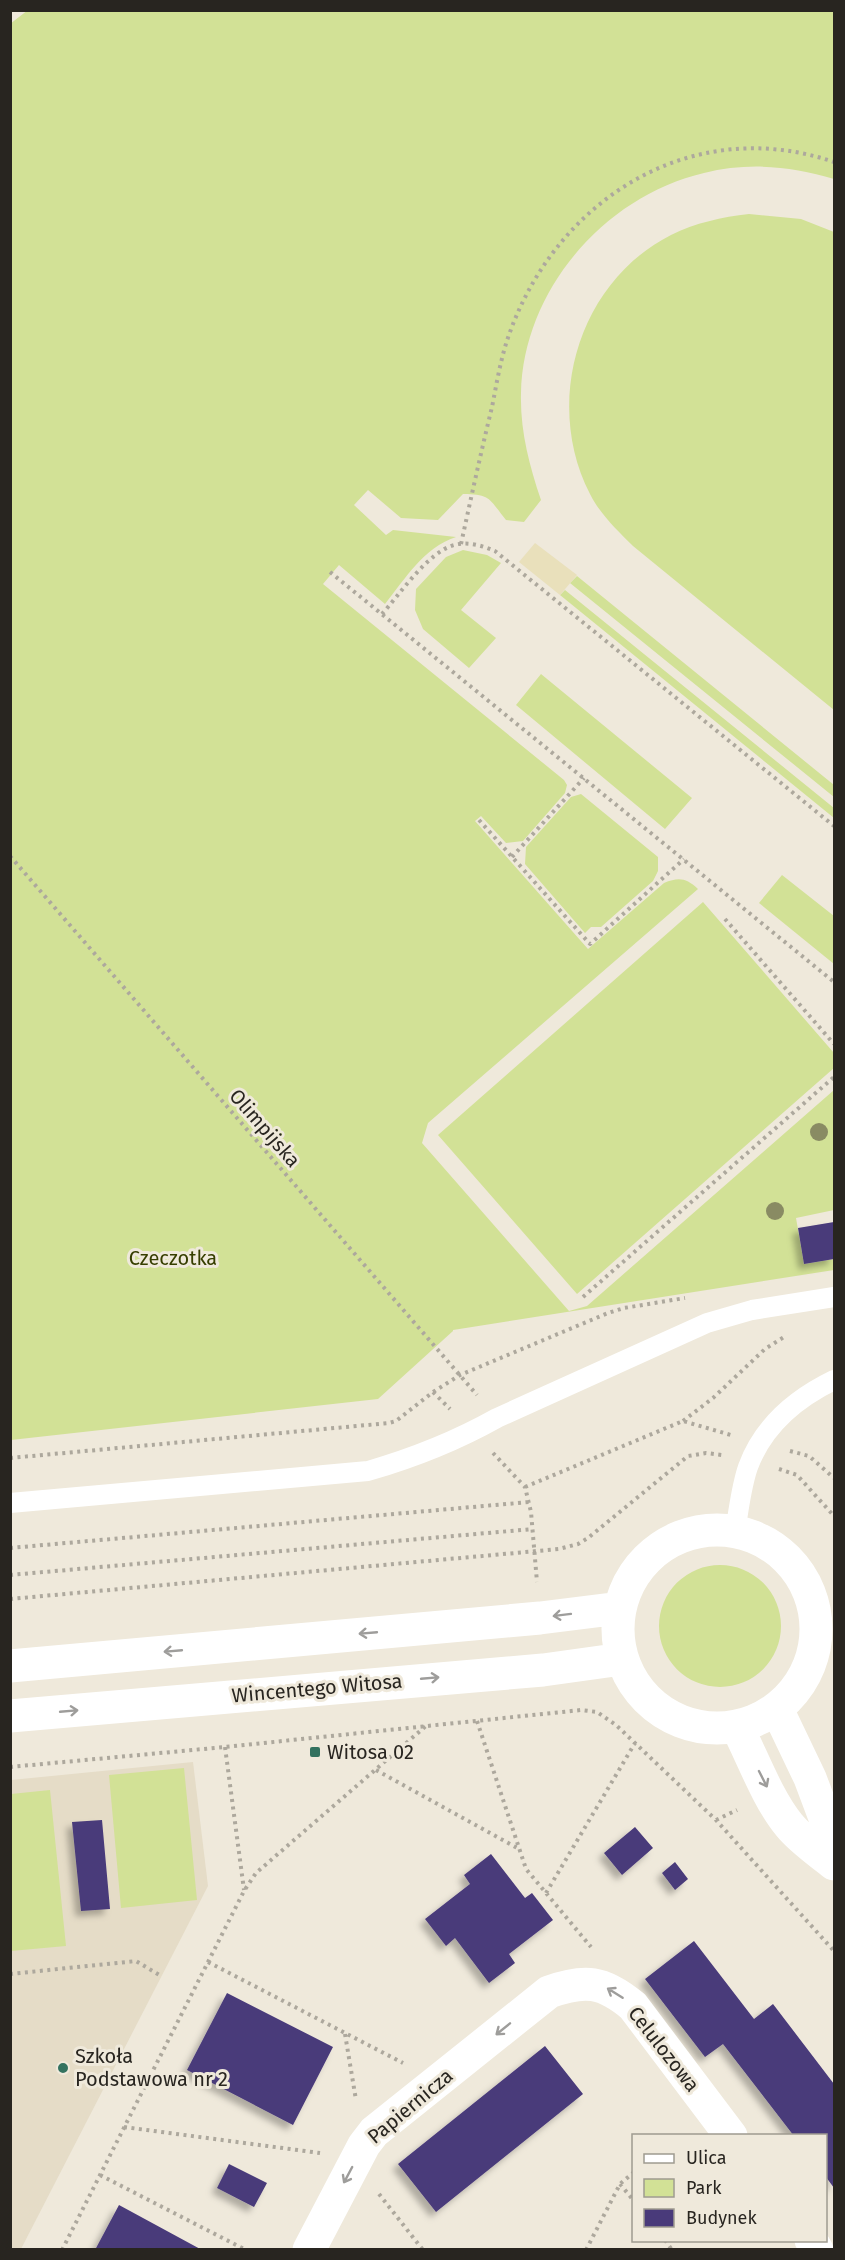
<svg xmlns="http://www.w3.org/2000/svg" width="845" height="2260" viewBox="0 0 845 2260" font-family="'Fira Sans',sans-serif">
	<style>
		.built { fill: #e5dcc7 }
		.green { fill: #d2e196 }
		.sand { fill: #e9e0bb }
		.building { fill: #493a7a; filter: url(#shadow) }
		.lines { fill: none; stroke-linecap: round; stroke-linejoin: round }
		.path { stroke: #ada89d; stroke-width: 4; stroke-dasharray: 3 4.5; stroke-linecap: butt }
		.service { stroke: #fff; stroke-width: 20 }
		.minor { stroke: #fff; stroke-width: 33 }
		.tertiary { stroke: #fff; stroke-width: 33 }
		.secondary { stroke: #fff; stroke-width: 33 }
		.tree { fill: #898b63 }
		.oneway { stroke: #9e9d9b }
		.poi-dot { fill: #33725f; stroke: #efe9db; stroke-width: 2 }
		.labels { text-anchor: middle; stroke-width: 6; stroke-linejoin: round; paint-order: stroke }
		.street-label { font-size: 20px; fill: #282520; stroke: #efe9db }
		.park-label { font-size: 20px; fill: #363e00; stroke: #efe9db }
		.poi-label { font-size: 20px; fill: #282520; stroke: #efe9db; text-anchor: start }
	</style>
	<defs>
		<filter id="shadow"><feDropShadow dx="-5.5" dy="5.5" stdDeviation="3" flood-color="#0004"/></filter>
	</defs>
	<rect width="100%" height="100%" fill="#efe9db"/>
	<!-- built -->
	<path class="built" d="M193,1762L208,1886L21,2249L11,2250V1780Z"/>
	<!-- green -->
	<path class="green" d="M28,10L834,11V179C792,166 748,162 704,173C605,196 523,290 521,393C520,430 529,464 541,500L524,522L506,520C489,499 491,494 463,494L438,520L401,518L368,490L354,505L386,535L393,530L456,537C423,548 406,578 385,604L339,565L323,584L564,780L567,785L565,793L523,841L506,843L481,816L475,821L588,949L664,883C679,877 686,878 698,889L428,1123L422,1143L569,1311L587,1306L834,1090V1210L796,1218L804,1264L834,1259V1270L453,1330V1331L378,1399L11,1440L10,24Z
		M749,214L801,219L834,232V710L633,546C617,530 600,514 590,494C543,403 578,282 671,235C695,223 722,217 749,214Z
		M463,550L487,555L501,563L461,610L496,638L469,668L423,629L415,610L416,589L446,557Z
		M577,576L834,785V797L570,583Z
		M565,590L834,808V818L560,595Z
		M541,674L692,798L665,829L516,705Z
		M581,794L658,857V871L653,881L601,927H591L585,933L525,864L526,847L571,797Z
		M782,875L834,916V964L759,903Z
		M703,902L834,1053V1068L577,1294L438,1135Z
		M659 1626a61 61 0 1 1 122 0a61 61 0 1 1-122 0Z
		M184,1768L197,1900L121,1908L109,1775Z
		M50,1790L66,1946L11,1951V1794Z"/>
	<!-- sand -->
	<path class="sand" d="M535,543L577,575L560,595L519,562Z"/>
	<!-- building -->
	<path class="building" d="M834,1222V1259L804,1264L798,1228Z
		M102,1820L110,1909L81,1911L72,1822Z
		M635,1827L653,1848L622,1875L604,1853Z
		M491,1854L525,1898L532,1893L553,1920L509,1954L515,1963L489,1983L455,1938L446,1946L425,1919L470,1884L464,1875Z
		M675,1862L688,1879L675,1890L662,1873Z
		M694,1941L754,2019L773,2004L834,2084V2188L826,2177V2136H794L723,2044L705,2057L645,1979Z
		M227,1993L333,2047L293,2125L187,2070Z
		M545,2046L583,2094L436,2212L398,2164Z
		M229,2164L267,2183L254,2207L217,2188Z
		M119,2205L202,2250H95Z"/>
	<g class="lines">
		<!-- path -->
		<path class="path" d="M461,544C471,498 481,452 492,407C497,382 501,356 510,332C559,197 694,114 834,162
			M330,572L834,982
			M382,614C400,594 428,552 454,545C468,541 483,546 495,551L834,826
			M479,820L590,944L684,859
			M10,856L477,1395
			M512,857L584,778
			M725,919L834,1044
			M583,1297L834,1077
			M433,1392L450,1409
			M683,1421L713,1398L765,1349L784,1337
			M790,1451L809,1456L834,1478
			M493,1453L525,1487L531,1512L537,1582
			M10,1458L389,1423L396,1421L433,1392L460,1375L608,1313L624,1308L685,1298
			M779,1469L797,1475L834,1516
			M525,1487L683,1421L731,1435
			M10,1548L529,1502
			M10,1575L533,1529
			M10,1599L559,1549L578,1544L588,1538L688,1456L706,1453L722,1455
			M477,1721L526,1869L591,1947
			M225,1747L244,1890
			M10,1767L225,1747L581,1710L597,1712L616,1725L716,1820L834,1951
			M376,1770L519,1849
			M716,1820L737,1810
			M546,1893L635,1743
			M208,1962L403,2063
			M10,1974L136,1961L161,1976
			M345,2034L356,2100
			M124,2127L320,2153
			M100,2175L246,2250
			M620,2184L634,2201
			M379,2194L423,2250
			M665,2240L672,2250
			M62,2250L244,1891L256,1873L427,1725
			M586,2250L620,2184L634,2172"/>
		<!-- service -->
		<path class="service" d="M10,1503L368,1471C413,1458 456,1441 497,1418L707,1323L752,1310L834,1297
			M735,1531C739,1510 741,1487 748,1467C763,1426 797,1398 834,1380"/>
		<!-- minor -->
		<path class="minor" d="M811,2240L817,2250
			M309,2250L364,2145L374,2132L549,1992C585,1979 603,1981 633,2006L731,2136"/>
		<!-- tertiary -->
		<path class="tertiary" d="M777,1709L810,1778L834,1842
			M737,1727C752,1756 768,1800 789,1825C801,1840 819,1852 834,1864"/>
		<!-- secondary -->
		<path class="secondary" d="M618 1629a99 99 0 1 1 198 0a99 99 0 1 1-198 0Z
			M10,1666L540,1618L620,1608
			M10,1716L543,1670L622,1659"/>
	</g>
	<!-- trees -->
	<g class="tree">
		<circle cx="819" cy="1132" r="9"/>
		<circle cx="775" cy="1211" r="9"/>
	</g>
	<!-- one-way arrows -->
	<defs><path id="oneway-shaft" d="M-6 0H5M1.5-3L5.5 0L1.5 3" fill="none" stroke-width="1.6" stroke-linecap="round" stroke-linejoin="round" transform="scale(1.5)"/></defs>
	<g class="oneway">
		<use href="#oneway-shaft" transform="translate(562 1615) rotate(173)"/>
		<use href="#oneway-shaft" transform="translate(368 1633) rotate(175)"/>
		<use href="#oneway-shaft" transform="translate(173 1651) rotate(175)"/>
		<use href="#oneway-shaft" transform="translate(430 1678) rotate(-5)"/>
		<use href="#oneway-shaft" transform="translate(69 1711) rotate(-5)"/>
		<use href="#oneway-shaft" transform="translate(763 1779) rotate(63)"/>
		<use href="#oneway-shaft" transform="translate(615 1993) rotate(-148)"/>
		<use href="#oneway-shaft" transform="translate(503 2029) rotate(141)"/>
		<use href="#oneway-shaft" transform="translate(348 2175) rotate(118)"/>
	</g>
	<!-- markers -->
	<g class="poi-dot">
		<rect x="309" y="1746" width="12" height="12" rx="3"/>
		<circle cx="63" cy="2068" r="6"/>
	</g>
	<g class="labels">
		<!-- street labels -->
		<g class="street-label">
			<text transform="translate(265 1128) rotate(49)" y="7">Olimpijska</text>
			<text transform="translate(317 1688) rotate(-5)" y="7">Wincentego Witosa</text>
			<text transform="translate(664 2049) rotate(52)" y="7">Celulozowa</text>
			<text transform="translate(410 2106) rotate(-40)" y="7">Papiernicza</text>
		</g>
		<!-- park labels -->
		<g class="park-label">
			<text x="173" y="1265">Czeczotka</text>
		</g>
		<!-- poi labels -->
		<g class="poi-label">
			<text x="327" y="1759">Witosa 02</text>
			<text x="75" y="2063">Szkoła<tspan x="75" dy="23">Podstawowa nr 2</tspan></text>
		</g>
	</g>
	<!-- border -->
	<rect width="845" height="2260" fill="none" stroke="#282520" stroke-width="24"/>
	<!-- legend -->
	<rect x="632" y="2134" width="195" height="108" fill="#efe9db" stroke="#9f9b90" stroke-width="1.5"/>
	<rect x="644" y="2154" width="30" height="9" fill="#ffffff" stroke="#9f9b90" stroke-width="1.5"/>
	<text x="686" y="2164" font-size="18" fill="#282520">Ulica</text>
	<rect x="644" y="2179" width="30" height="18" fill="#d2e196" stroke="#9f9b90" stroke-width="1.5"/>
	<text x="686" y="2194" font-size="18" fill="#282520">Park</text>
	<rect x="644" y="2209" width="30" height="18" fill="#493a7a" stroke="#9f9b90" stroke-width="1.5"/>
	<text x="686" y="2224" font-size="18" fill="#282520">Budynek</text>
</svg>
